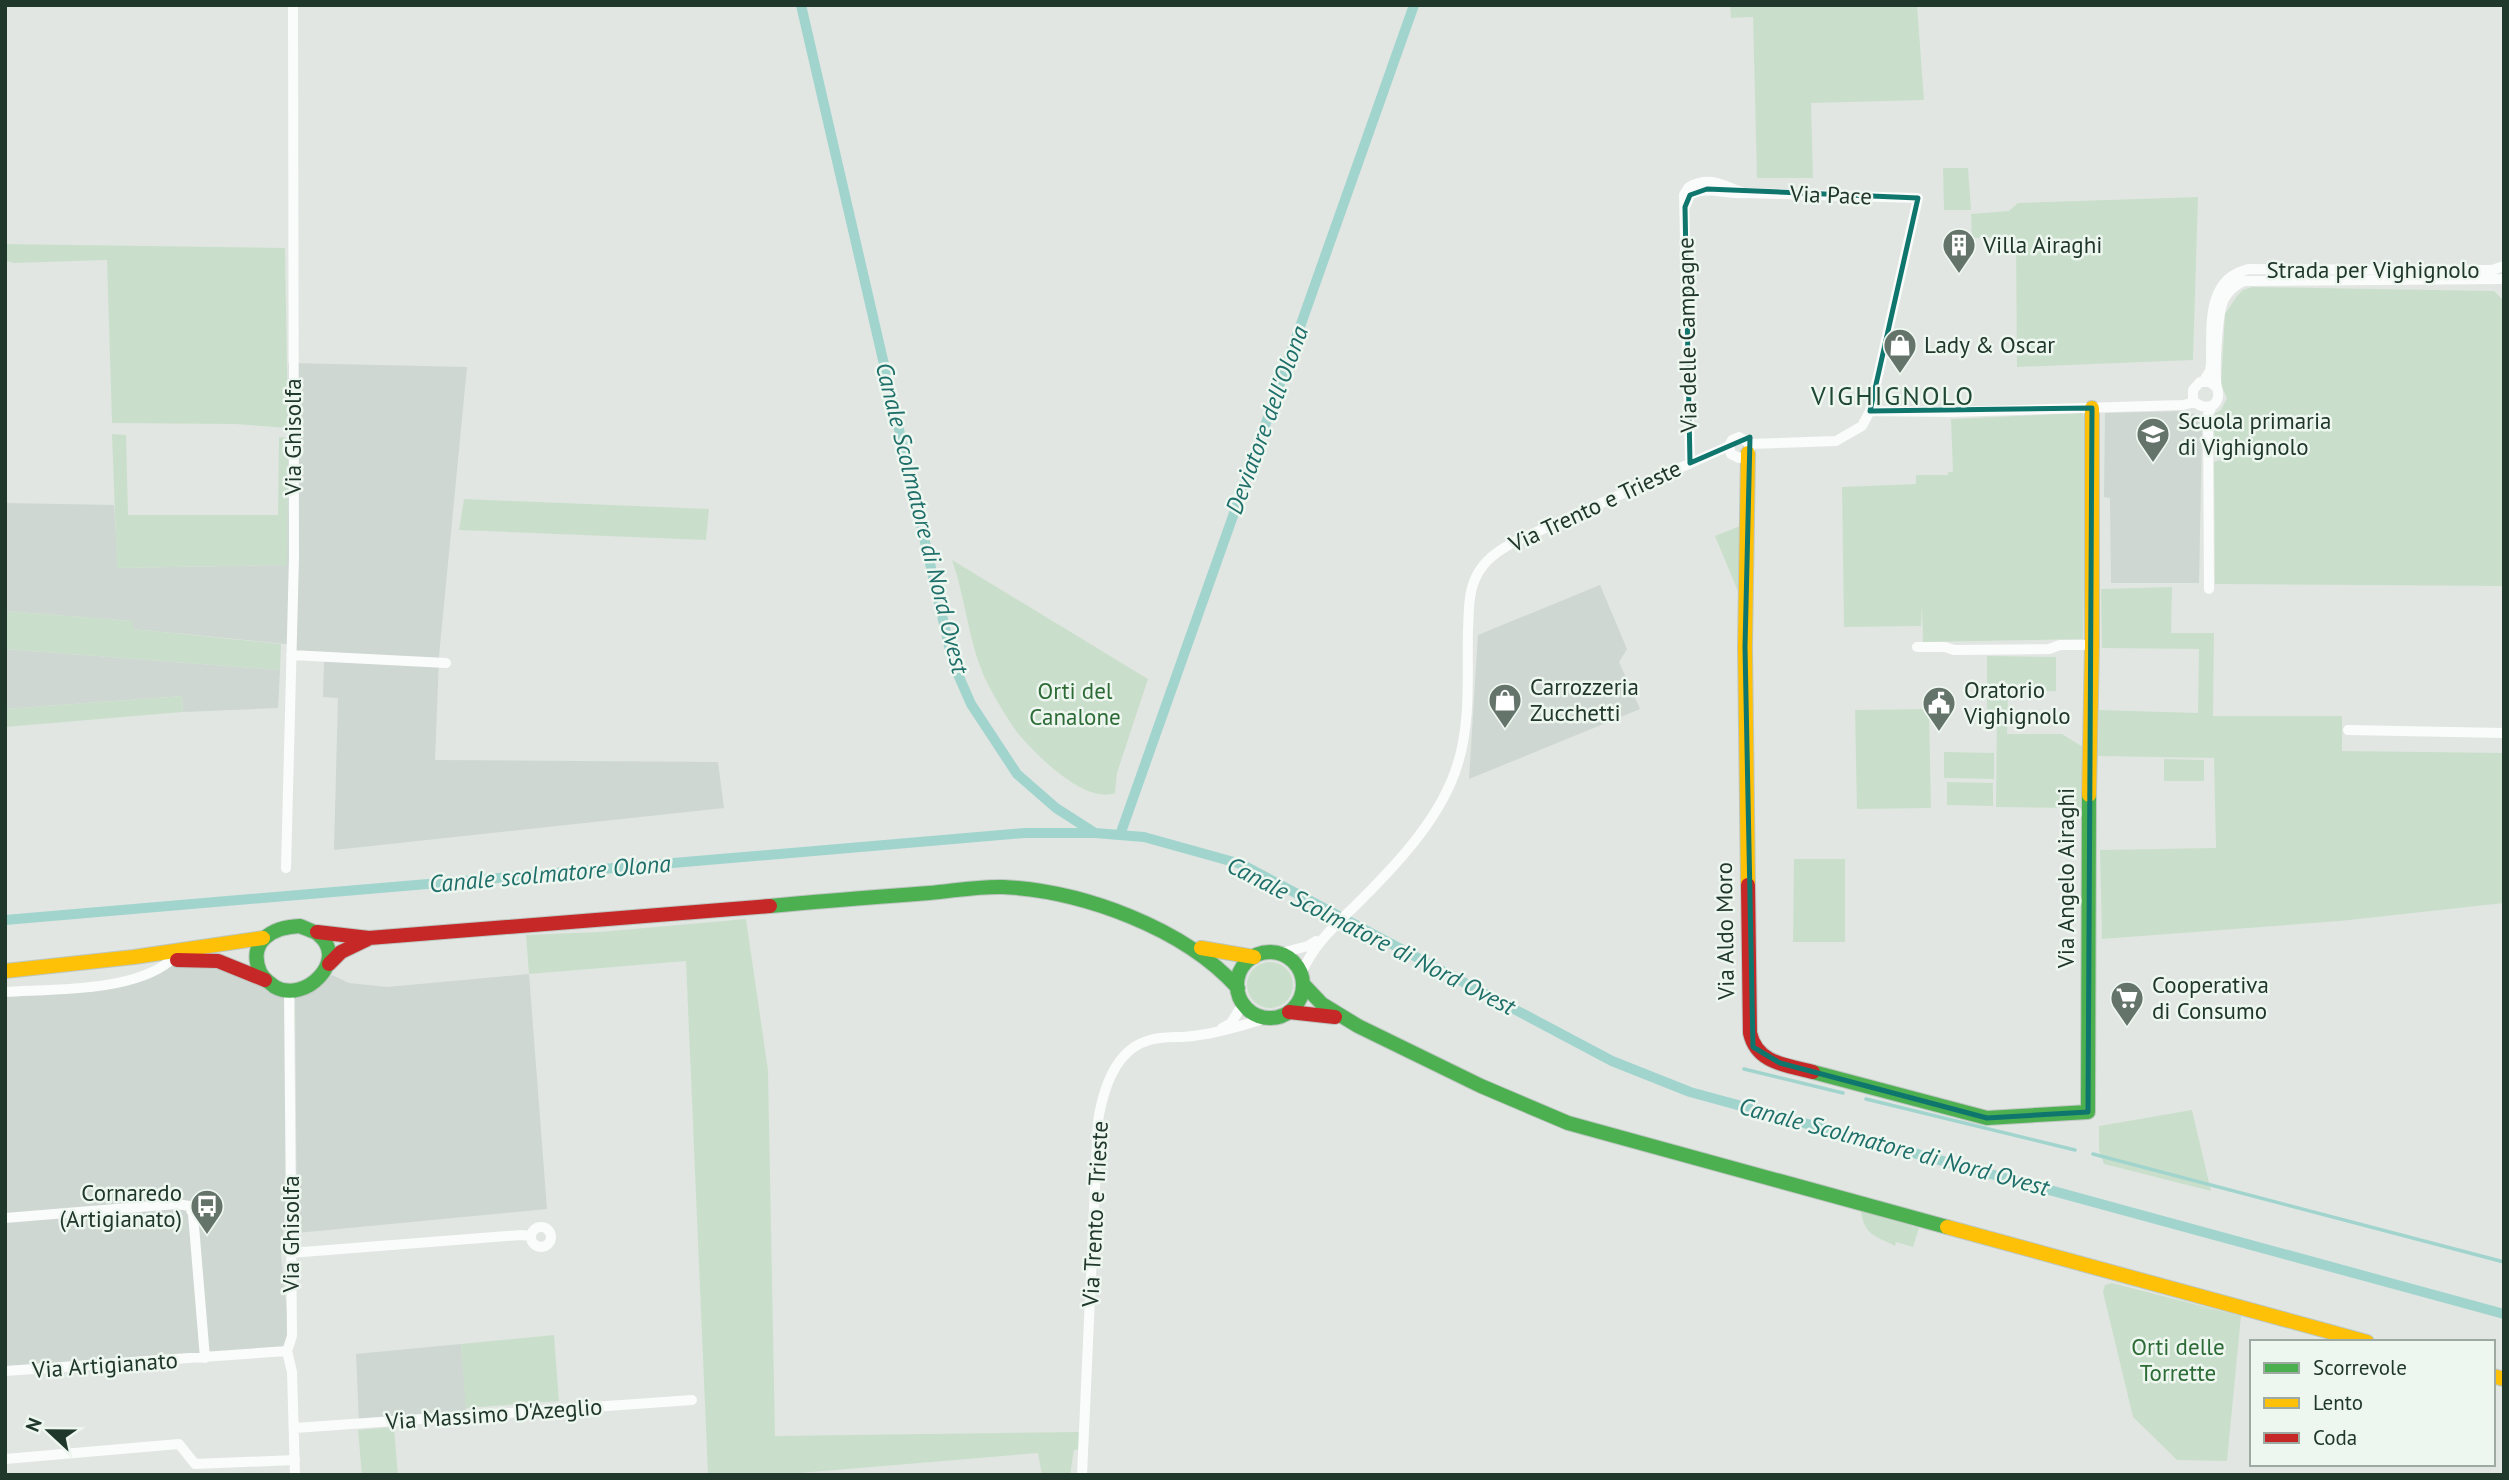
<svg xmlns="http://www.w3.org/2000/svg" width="2509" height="1480" viewBox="0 0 2509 1480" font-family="'PT Sans',sans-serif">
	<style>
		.built { fill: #ced7d1 }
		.green { fill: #cadfcb }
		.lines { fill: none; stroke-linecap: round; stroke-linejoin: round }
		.stream { stroke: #a2d4ce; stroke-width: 3.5 }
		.canal { stroke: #a2d4ce; stroke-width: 10 }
		.fast-casing { stroke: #bcc6c0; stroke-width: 16 }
		.slow-casing { stroke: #bcc6c0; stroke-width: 16 }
		.jam-casing { stroke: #bcc6c0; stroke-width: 16 }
		.street { stroke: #fafbfb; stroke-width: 10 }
		.fast { stroke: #4caf50; stroke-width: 14 }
		.slow { stroke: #ffc107; stroke-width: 14 }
		.jam { stroke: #c62828; stroke-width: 14 }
		.marked { fill: none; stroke: #0f766e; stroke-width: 5; stroke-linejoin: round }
		.labels { text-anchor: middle; stroke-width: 5; stroke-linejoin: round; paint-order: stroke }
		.street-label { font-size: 23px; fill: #20372b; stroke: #eef6f0 }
		.poi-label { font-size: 23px; fill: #20372b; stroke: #eef6f0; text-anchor: start }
		.park-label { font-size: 23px; fill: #2d6b36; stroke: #eef6f0 }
		.water-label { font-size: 24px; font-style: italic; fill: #1e6f69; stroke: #eef6f0 }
		.quarter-label { font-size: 26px; letter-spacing: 2px; fill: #1e4833; stroke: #eef6f0 }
	</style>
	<rect width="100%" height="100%" fill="#e1e6e2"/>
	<!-- built -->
	<path class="built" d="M288,363L467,367L439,656L435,760L718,762L724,808L334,850L338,698L323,697L324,661L296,660V645L132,629L133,621L5,611V503L114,505L118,568L287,565Z
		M2187,411L2201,418L2202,430L2199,583H2111L2110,498L2104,497L2105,413Z
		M1600,585L1627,649L1619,662L1640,709L1469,779L1478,635Z
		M5,649L280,670L278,708L183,712L182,696L5,709Z
		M194,960L289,991L287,1192L281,1256L289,1331L287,1351L5,1375V992L123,983L163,966Z
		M529,974L547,1209L297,1233L295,996L310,993L332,975L349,983L387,987Z
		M461,1344L467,1414L359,1422L356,1354Z"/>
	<!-- green -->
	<path class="green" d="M1730,5H1917L1924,100L1811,103L1813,178H1757L1753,17L1731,18Z
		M1943,168H1968L1971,210H1944Z
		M2198,197L2193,360L2017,367L2016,237L1972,238L1971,214L2009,211L2018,203Z
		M5,244L285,248L288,428L235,424L112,423L107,260L14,263L5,261Z
		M2252,287L2494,291L2504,301V586L2215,584L2214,462L2227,458L2226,451L2218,448L2214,441L2215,413L2221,410L2227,398L2221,385L2225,314L2237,296L2243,290Z
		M2082,413L2087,420L2083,639L1923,642L1922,603L1921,626L1844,627L1842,487L1916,484V475H1948V472H1953L1951,419Z
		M112,434L126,435L128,515H278L279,437L288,438L287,565L117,568Z
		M464,499L709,509L706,540L459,530Z
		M1740,526L1741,599L1715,536Z
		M952,560L1148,679L1117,773L1115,793C1087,804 1040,759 1022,738C1011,726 990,690 983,674C968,638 965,597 952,560Z
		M2172,587L2171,633H2214L2213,716H2342V751L2504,753V903L2340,921L2102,939L2100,850L2216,848L2214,758L2098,756L2099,710L2198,713L2199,649L2102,648L2101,589Z
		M5,611L133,621V629L281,644L280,670L5,649Z
		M1987,656L2056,657V691L2008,692L2007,734H2062L2083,747V808L1996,807L1997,711H1987Z
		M182,696L183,712L5,727V709Z
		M1929,709L1931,808L1857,809L1855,710Z
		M1944,752L1994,753V779L1944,778Z
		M2164,759L2204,760V781H2164Z
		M1947,782L1993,783V806L1947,805Z
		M1794,859H1845V942H1793Z
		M746,919L768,1070L775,1436L1083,1432L1082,1449L1074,1450L1070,1475H1042L1038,1453L776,1475H708L686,961L529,974L526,935L599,932Z
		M1247 985a23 23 0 1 1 46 0a23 23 0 1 1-46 0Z
		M2192,1110L2211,1191L2104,1164L2099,1150V1126Z
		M1861,1211L1919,1228L1913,1247L1896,1242L1895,1246C1874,1235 1864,1235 1861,1211Z
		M2112,1283L2241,1316L2227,1461L2177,1460L2133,1417L2103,1292L2105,1285Z
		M554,1335L559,1401L466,1408L461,1344Z
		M394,1427L398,1475H362L358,1430Z"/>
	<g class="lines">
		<!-- stream -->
		<path class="stream" d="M1744,1069L1843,1093
			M1866,1099L2075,1150
			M2093,1154L2504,1262"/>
		<!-- canal -->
		<path class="canal" d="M801,5L953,663L971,704L1017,774L1056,808L1095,833L1144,837L1241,864L1612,1061L1690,1092L2504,1314
			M1120,835L1414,5
			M5,920L1025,833H1094"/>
		<defs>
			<path id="fast" d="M770,906C823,901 876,897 929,893C953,891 979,886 1003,887C1083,891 1184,928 1238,988
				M300,926C306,929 315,931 319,935C349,960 305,1004 275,987C269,982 264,980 260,972C247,941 273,927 300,926Z
				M1237 985a33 33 0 1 1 66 0a33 33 0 1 1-66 0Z
				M1303,984L1322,1004L1358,1026L1481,1086L1568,1123L1947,1227
				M1813,1072L1987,1118L2088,1112L2089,795"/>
			<path id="slow" d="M1748,453L1745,647L1748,885
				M2089,795L2092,645V408
				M1201,948L1254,957
				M5,971L134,957L263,938
				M1947,1227L2367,1342
				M2493,1376L2504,1379"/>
			<path id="jam" d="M1748,885L1750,1033C1757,1064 1787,1065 1813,1072
				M317,932L369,938L770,906
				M177,960L218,961L265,980
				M329,964L341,952L368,939
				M1289,1012L1335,1017"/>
		</defs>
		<!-- fast casing -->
		<use href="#fast" class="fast-casing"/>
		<!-- slow casing -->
		<use href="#slow" class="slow-casing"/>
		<!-- jam casing -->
		<use href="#jam" class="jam-casing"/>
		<!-- street -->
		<path class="street" d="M1744,193L1918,198L1870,411L1862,426L1836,441L1749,444
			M1685,207L1690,195C1708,185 1725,195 1744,193C1724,186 1710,175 1689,187L1684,195L1690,463
			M2203,382L2210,371L2211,363C2212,327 2205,279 2249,269L2492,270L2504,266
			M2216,387L2210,382H2200L2193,390V400C2200,408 2215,411 2218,397C2219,391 2216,387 2216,381C2215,363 2217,314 2224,299C2229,290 2235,285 2244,281L2504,279
			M1870,411L1950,412L2183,405L2195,402
			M1750,450L1746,456L1739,458L1731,454L1729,446L1732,440L1739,437L1748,442L1750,448
			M2209,589L2208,414L2212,406
			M1917,647H1945L1954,650L2049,649L2060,645H2092
			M291,655L446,663
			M2348,730L2504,733
			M286,868L294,557L293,5
			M1277,954L1308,946L1316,941
			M1301,974C1314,943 1337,924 1361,900C1400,861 1442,816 1458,763C1471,721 1467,673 1468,630C1469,613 1468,593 1476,577C1484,560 1498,551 1514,542L1729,446
			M289,991L292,1336L287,1351L292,1372L295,1475
			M5,992C53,989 132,992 170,961
			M1222,1028L1231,1023L1243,1004
			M5,1218L177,1204L189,1206L193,1214L205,1358
			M531 1237a10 10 0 1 1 20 0a10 10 0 1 1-20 0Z
			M290,1253L521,1235L531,1236
			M5,1371L287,1351
			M295,1428L692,1400
			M5,1459L179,1444L195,1464L295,1460
			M1082,1475L1098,1121C1103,1090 1115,1049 1150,1040C1163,1036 1178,1038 1193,1036C1217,1033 1242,1026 1266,1018"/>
		<!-- fast -->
		<use href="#fast" class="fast"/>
		<!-- slow -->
		<use href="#slow" class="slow"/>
		<!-- jam -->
		<use href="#jam" class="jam"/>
	</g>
	<!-- marked area -->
	<path class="marked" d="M1707,189L1918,198L1870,411L2092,408L2088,1112L1987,1118L1780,1063L1753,1047L1745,647L1750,437L1690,463L1685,207L1690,195Z"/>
	<!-- icons -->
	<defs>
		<symbol id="building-pin" viewBox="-11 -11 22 30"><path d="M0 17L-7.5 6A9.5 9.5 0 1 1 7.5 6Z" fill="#64746b" stroke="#eef6f0"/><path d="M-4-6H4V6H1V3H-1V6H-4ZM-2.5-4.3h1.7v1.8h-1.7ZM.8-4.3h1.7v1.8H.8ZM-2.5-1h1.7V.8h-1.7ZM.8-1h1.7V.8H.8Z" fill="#fff"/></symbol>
		<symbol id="shop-pin" viewBox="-11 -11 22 30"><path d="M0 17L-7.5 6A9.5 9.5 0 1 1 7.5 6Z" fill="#64746b" stroke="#eef6f0"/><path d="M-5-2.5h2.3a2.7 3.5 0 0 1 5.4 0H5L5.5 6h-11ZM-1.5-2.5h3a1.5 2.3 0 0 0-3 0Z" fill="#fff"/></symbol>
		<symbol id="school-pin" viewBox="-11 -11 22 30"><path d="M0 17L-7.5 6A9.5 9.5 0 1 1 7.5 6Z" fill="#64746b" stroke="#eef6f0"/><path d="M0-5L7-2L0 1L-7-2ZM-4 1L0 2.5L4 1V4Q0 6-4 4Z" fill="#fff"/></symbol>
		<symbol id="civic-pin" viewBox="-11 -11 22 30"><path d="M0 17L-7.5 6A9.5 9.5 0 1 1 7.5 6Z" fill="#64746b" stroke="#eef6f0"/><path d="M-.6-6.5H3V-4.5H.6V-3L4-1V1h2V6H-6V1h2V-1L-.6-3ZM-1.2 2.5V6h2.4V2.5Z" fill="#fff"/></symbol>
		<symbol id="supermarket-pin" viewBox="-11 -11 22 30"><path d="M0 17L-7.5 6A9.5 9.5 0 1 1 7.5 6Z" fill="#64746b" stroke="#eef6f0"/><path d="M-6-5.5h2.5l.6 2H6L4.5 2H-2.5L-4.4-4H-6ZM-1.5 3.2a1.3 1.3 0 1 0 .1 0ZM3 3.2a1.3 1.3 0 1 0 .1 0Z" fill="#fff"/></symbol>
		<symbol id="bus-pin" viewBox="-11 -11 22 30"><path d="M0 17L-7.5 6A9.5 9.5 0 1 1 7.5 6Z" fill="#64746b" stroke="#eef6f0"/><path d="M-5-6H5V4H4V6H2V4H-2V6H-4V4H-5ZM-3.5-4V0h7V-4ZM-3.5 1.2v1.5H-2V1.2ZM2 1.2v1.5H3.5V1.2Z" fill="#fff"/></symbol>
	</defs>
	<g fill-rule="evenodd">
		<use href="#building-pin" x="1940" y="226" width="38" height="52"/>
		<use href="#shop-pin" x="1881" y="326" width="38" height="52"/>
		<use href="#school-pin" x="2134" y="415" width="38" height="52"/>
		<use href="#shop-pin" x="1486" y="681" width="38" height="52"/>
		<use href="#civic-pin" x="1920" y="684" width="38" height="52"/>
		<use href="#supermarket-pin" x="2108" y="979" width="38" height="52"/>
		<use href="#bus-pin" x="188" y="1187" width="38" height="52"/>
	</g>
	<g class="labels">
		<!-- street labels -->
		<g class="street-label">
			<text transform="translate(1831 195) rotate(2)" y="8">Via Pace</text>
			<text x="2373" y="278">Strada per Vighignolo</text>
			<text transform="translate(1687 335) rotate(-91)" y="8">Via delle Campagne</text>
			<text transform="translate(293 437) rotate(-90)" y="8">Via Ghisolfa</text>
			<text transform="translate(1595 506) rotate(-25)" y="8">Via Trento e Trieste</text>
			<text transform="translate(2066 878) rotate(-90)" y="8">Via Angelo Airaghi</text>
			<text transform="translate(1725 931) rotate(-91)" y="8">Via Aldo Moro</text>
			<text transform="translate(1095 1214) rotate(-87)" y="8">Via Trento e Trieste</text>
			<text transform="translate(291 1234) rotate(-90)" y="8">Via Ghisolfa</text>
			<text transform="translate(105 1365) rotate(-4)" y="8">Via Artigianato</text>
			<text transform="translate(494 1414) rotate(-4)" y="8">Via Massimo D'Azeglio</text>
		</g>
		<!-- poi labels -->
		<g class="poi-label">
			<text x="1983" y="253">Villa Airaghi</text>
			<text x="1924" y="353">Lady &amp; Oscar</text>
			<text x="2178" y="429">Scuola primaria<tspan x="2178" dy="26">di Vighignolo</tspan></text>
			<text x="1530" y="695">Carrozzeria<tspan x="1530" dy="26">Zucchetti</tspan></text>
			<text x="1964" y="698">Oratorio<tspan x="1964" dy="26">Vighignolo</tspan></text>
			<text x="2152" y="993">Cooperativa<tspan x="2152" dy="26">di Consumo</tspan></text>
			<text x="182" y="1201" text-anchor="end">Cornaredo<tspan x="182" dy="26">(Artigianato)</tspan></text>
		</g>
		<!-- park labels -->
		<g class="park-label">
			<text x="1075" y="699">Orti del<tspan x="1075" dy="26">Canalone</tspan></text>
			<text x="2178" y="1355">Orti delle<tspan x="2178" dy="26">Torrette</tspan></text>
		</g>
		<!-- water labels -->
		<g class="water-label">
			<text transform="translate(1267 420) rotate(-70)" y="8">Deviatore dell'Olona</text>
			<text transform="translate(922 518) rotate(76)" y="8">Canale Scolmatore di Nord Ovest</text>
			<text transform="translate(550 874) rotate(-5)" y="8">Canale scolmatore Olona</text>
			<text transform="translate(1371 936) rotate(27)" y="8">Canale Scolmatore di Nord Ovest</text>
			<text transform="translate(1894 1147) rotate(15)" y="8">Canale Scolmatore di Nord Ovest</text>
		</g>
		<!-- quarter labels -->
		<g class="quarter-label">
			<text x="1893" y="405">VIGHIGNOLO</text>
		</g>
	</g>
	<!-- border -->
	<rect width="2509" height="1480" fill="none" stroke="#20372b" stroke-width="14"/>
	<!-- legend -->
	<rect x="2250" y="1340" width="245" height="126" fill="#eef6f0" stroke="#9caaa1" stroke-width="2"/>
	<rect x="2264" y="1363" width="35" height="10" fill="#4caf50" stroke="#9caaa1" stroke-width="2"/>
	<text x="2313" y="1375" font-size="21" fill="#20372b">Scorrevole</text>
	<rect x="2264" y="1398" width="35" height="10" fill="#ffc107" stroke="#9caaa1" stroke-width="2"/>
	<text x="2313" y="1410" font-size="21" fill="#20372b">Lento</text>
	<rect x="2264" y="1433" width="35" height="10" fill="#c62828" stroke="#9caaa1" stroke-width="2"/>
	<text x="2313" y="1445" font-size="21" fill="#20372b">Coda</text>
	<!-- north arrow -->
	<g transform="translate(49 1431) rotate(292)" stroke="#eef6f0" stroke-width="5" paint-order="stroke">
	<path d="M0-5L12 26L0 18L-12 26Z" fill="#20372b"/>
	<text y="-10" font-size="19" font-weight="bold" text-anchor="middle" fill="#20372b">N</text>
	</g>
</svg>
